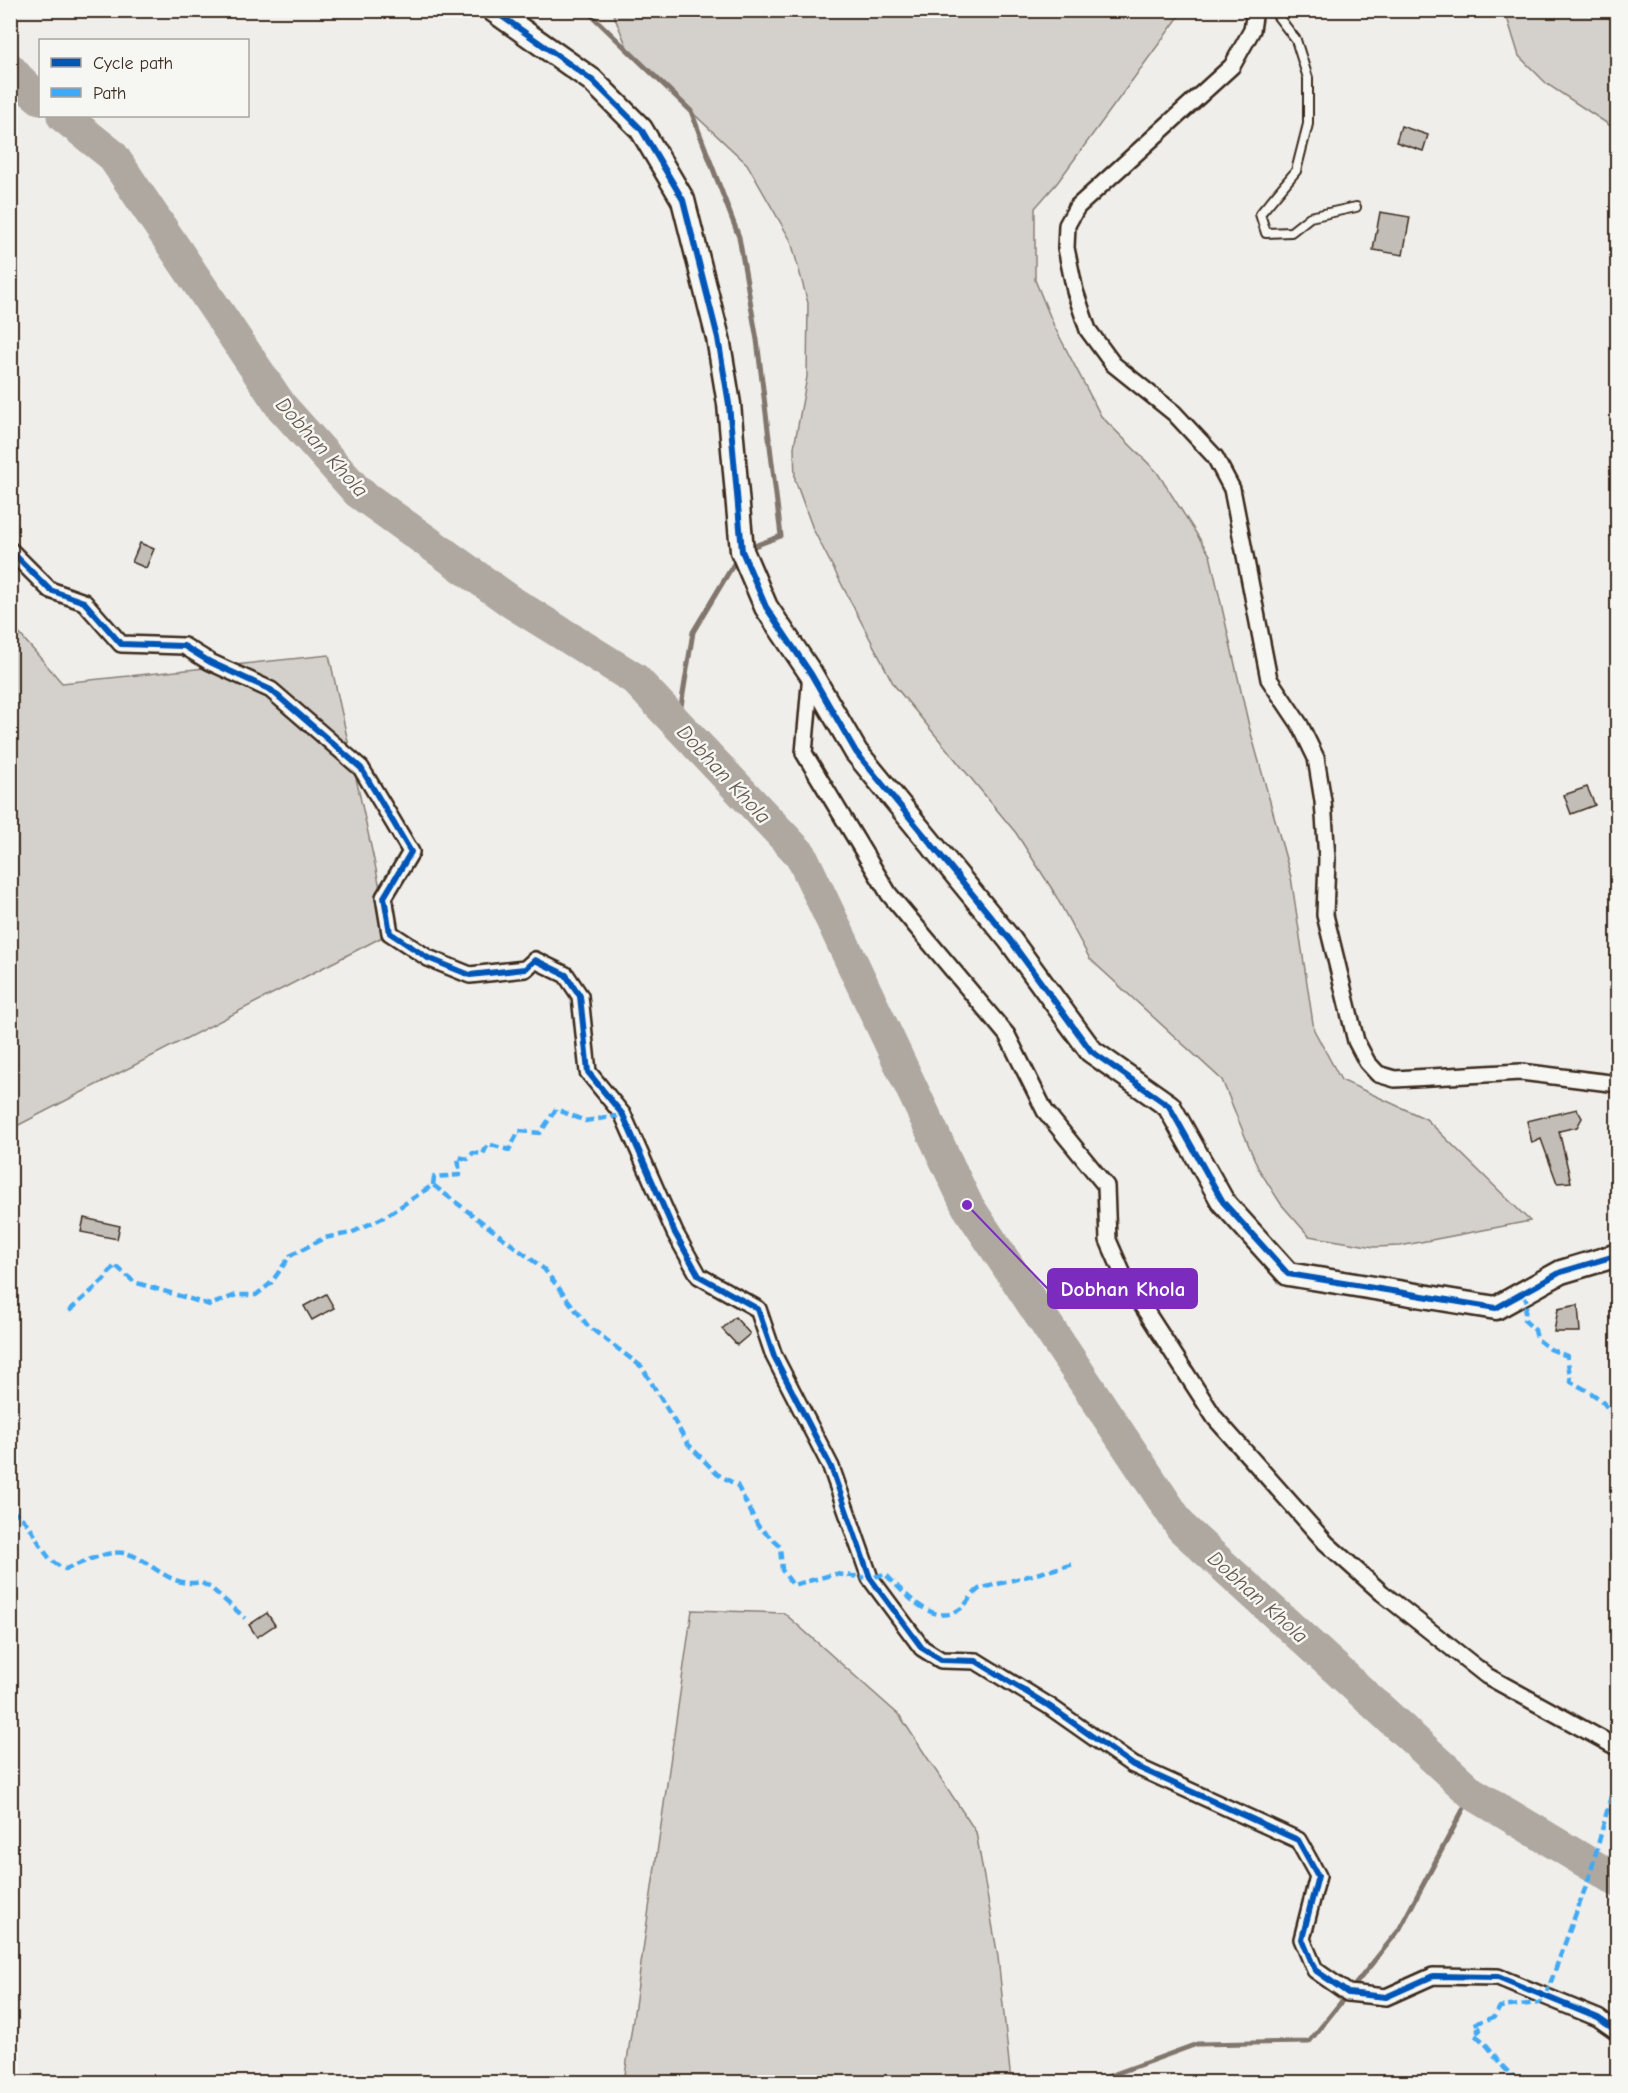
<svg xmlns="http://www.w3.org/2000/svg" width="1628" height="2093" viewBox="0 0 1628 2093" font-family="'Comic Neue',sans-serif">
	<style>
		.green { fill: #d4d1cc; stroke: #887e75; stroke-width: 1.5 }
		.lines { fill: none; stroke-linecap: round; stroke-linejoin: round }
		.stream { stroke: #81766d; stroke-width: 5 }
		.river { stroke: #afa8a1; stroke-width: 33 }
		.building { fill: #c2bdb7; stroke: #3b2a1e; stroke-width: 1.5 }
		.lane-casing { stroke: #3b2a1e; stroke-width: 12 }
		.street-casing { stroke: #3b2a1e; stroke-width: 20 }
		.secondary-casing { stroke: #3b2a1e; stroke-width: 27 }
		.lane { stroke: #f6f6f2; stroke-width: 8 }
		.street { stroke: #f6f6f2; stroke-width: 15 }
		.secondary { stroke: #f6f6f2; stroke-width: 22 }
		.quiet { stroke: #3fa9f5; stroke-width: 4.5; stroke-dasharray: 9 4.5; stroke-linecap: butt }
		.cycleway-casing { stroke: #f6f6f2; stroke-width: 10 }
		.cycleway { stroke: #0057b8; stroke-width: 6 }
		.labels { text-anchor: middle; stroke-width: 5; stroke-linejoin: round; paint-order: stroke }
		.water-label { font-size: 21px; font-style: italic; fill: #64564c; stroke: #f6f6f2 }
		.leader { fill: none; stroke: #7b2cbf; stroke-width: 2 }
		.callout-dot { fill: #7b2cbf; stroke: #f6f6f2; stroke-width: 2 }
		.callout { fill: #7b2cbf; stroke: #7b2cbf; stroke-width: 2 }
		.callout-label { font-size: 21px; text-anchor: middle; font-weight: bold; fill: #fff }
	</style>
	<rect width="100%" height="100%" fill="#efeeea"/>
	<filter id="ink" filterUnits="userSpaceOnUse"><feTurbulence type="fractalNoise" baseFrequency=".0167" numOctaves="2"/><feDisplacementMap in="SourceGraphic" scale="12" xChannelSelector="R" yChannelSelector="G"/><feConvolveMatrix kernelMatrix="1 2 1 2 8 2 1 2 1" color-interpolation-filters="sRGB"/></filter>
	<g filter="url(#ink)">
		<!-- green -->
		<path class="green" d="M612,11H1183L1057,183L1035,208V280L1054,326L1101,416L1157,472L1210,555L1249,726L1291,877L1314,1030L1341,1080L1426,1119L1530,1221L1400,1246L1374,1247L1309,1236L1281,1204L1258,1168L1222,1080L1090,959L1052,889L1016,833L894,685L813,529L795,480L794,447L807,377L808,303L791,241L747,164L630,54Z
			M1505,11H1617V130L1547,84L1519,56Z
			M10,623L62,683L329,655L390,933L11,1129Z
			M692,1610L784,1613L900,1716L976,1832L998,1957L1011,2082H624Z"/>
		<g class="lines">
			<!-- stream -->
			<path class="stream" d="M586,10L691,111L739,237L757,340L781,536L746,549
				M678,725L693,632L738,557
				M1093,2082L1197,2044L1309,2042L1399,1930L1472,1793"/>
			<!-- river -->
			<path class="river" d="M10,69L23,84L40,98
				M63,116L112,155L281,406L358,492L513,603L635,679L801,855L967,1205L1182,1528L1472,1793L1618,1881"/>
		</g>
		<!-- building -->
		<path class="building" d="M1401,126L1428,135L1423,151L1396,142Z
			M1380,212L1410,217L1403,255L1373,250Z
			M140,543L154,549L146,568L132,562Z
			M1587,787L1595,805L1571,814L1564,795Z
			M1577,1109L1582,1118L1577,1127L1559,1131L1571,1182L1557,1183L1541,1139L1532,1143L1527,1121Z
			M84,1218L120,1226L117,1239L81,1232Z
			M326,1294L334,1308L312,1320L304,1306Z
			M1578,1305L1580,1332H1554L1558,1309Z
			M735,1317L750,1334L737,1345L722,1329Z
			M267,1613L275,1625L257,1637L249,1625Z"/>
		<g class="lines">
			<defs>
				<path id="lane" d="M1273,10L1296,40L1308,78V124L1296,171L1260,214L1266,233L1291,232L1310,217L1356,207"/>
				<path id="street" d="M1255,10L1252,30L1232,66L1077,207L1067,225L1066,248L1075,291L1088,330L1113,364L1174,413L1215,457L1232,489L1269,679L1300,725L1316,758L1323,801L1327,859L1325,915L1356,1041L1367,1062L1378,1074L1395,1079L1521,1072L1618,1084
					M10,550L50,590L84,602L121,644L184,646L210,662L271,690L361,768L411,852L384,897L390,933L428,958L470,975L525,969L535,960L566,975L580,996L588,1072L623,1115L675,1233L699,1276L758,1309L774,1356L831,1467L870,1578L922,1648L941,1660L976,1661L1049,1706L1133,1765L1298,1840L1318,1876L1302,1939L1315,1970L1348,1993L1386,1997L1433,1976L1498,1977L1598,2018L1618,2032
					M811,674L804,753L889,894L1007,1035L1045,1111L1106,1186L1108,1240L1125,1279L1215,1418L1326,1543L1382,1593L1487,1676L1618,1748"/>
				<path id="secondary" d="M493,10L592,80L641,129L683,200L718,338L729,404L742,551L766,607L811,674L856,752L1010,940L1091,1051L1169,1106L1223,1202L1288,1274L1496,1308L1561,1272L1618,1255"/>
			</defs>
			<!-- lane casing -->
			<use href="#lane" class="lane-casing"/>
			<!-- street casing -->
			<use href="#street" class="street-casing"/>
			<!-- secondary casing -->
			<use href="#secondary" class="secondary-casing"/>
			<!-- lane -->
			<use href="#lane" class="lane"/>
			<!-- street -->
			<use href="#street" class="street"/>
			<!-- secondary -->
			<use href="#secondary" class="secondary"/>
			<!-- quiet -->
			<path class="quiet" d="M433,1185L434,1177L460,1175L458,1157L468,1159L473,1153L483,1154L488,1144L509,1150L519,1131L540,1133L556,1109L585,1121L623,1115
				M1523,1293L1527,1302L1524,1320L1535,1330L1537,1339L1550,1349L1567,1356L1571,1382C1596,1395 1606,1400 1618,1426
				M69,1311L104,1280L115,1265L134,1282L210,1305L236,1295H256L271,1283L290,1256L324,1238L351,1233L386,1216L433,1185L544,1269L588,1326L642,1367L688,1444L717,1474L737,1485L758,1526L780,1546L782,1570L793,1585L835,1574L870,1578L885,1574C902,1590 933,1629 960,1609C967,1604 971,1595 979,1589L1074,1564
				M10,1510C40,1525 36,1557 65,1569C81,1564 106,1550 124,1553C149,1557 168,1589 200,1582L211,1588L245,1618
				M1507,2082L1512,2075C1496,2063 1491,2044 1474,2035L1480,2030L1474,2024L1494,2017L1500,2007L1539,2003L1546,1995L1590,1875L1618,1770"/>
			<defs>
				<path id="cycleway" d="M493,10L592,80L641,129L683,200L718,338L729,404L742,551L766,607L811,674L856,752L1010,940L1091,1051L1169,1106L1223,1202L1288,1274L1496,1308L1561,1272L1618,1255
					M10,550L50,590L84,602L121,644L184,646L210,662L271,690L361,768L411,852L384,897L390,933L428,958L470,975L525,969L535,960L566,975L580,996L588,1072L623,1115L675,1233L699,1276L758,1309L774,1356L831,1467L870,1578L922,1648L941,1660L976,1661L1049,1706L1133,1765L1298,1840L1318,1876L1302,1939L1315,1970L1348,1993L1386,1997L1433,1976L1498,1977L1598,2018L1618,2032"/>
			</defs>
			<!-- cycleway casing -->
			<use href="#cycleway" class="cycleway-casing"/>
			<!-- cycleway -->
			<use href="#cycleway" class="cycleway"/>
		</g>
	</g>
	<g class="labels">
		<!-- water labels -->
		<g class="water-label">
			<text transform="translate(322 447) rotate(48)" y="7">Dobhan Khola</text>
			<text transform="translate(724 774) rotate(47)" y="7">Dobhan Khola</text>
			<text transform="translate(1258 1597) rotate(42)" y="7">Dobhan Khola</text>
		</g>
	</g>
	<!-- callouts -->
	<path class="leader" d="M967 1205L1048 1289"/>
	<circle class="callout-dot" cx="967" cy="1205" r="6"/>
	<rect class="callout" x="1048" y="1269" width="149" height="39" rx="6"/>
	<g class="callout-label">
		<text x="1123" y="1296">Dobhan Khola</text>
	</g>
	<!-- margin -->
	<rect width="1628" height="2093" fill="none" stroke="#f6f6f2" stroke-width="36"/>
	<rect x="18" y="18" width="1592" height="2057" fill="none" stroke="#3b2a1e" stroke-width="2" filter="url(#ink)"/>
	<!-- legend -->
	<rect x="39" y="39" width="210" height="78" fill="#f6f6f2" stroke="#aba49d" stroke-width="1.5"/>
	<rect x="51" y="58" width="30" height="9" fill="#0057b8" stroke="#aba49d" stroke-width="1.5"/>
	<text x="93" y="69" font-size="18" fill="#3b2a1e">Cycle path</text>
	<rect x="51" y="88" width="30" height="9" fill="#3fa9f5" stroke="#aba49d" stroke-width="1.5"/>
	<text x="93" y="99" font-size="18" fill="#3b2a1e">Path</text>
</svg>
